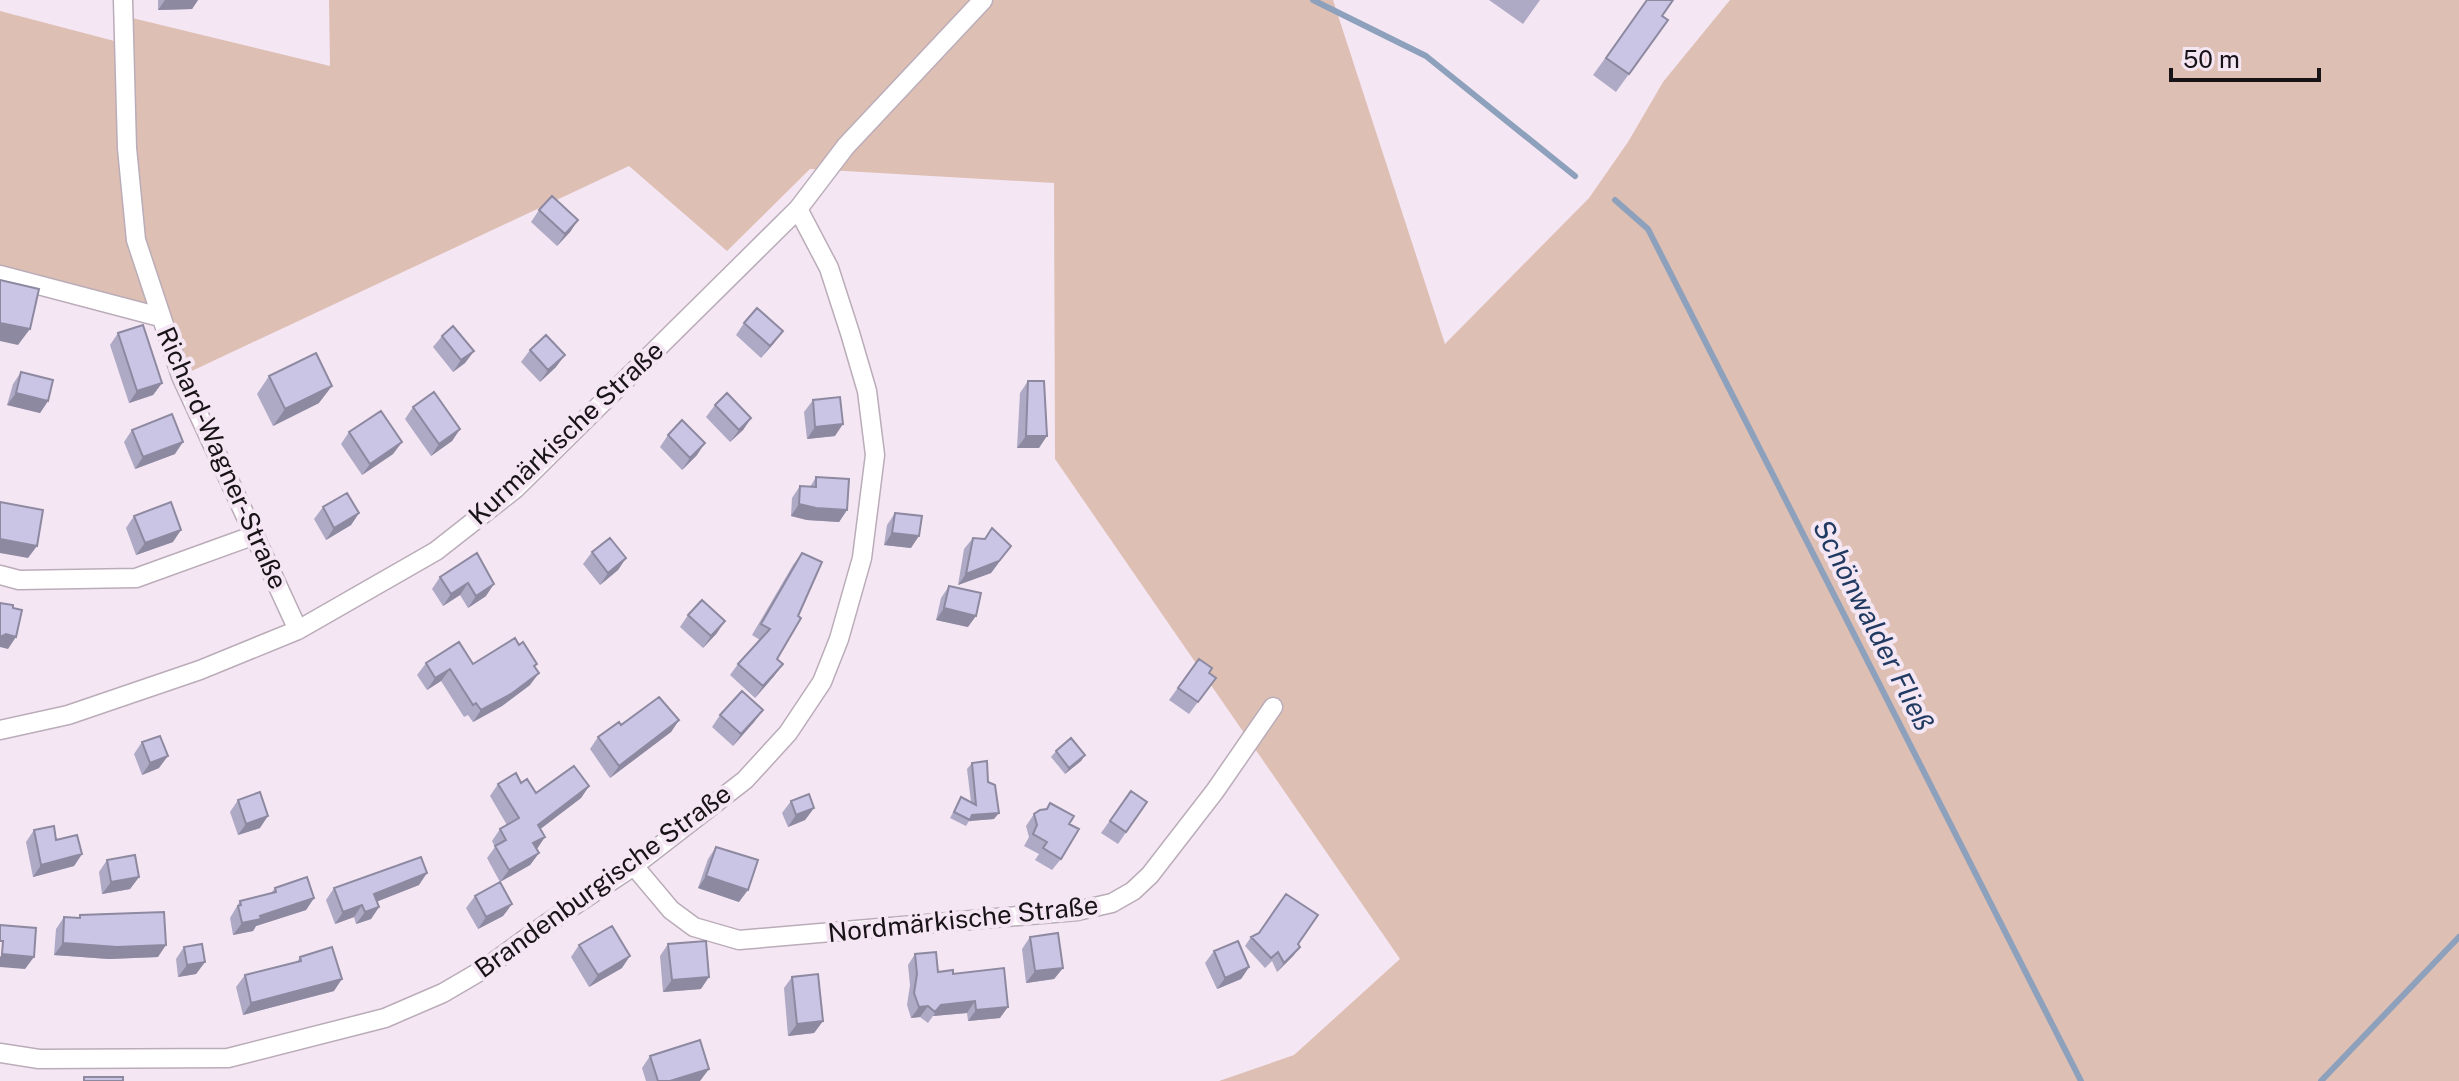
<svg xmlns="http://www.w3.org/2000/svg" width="2459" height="1081" viewBox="0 0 2459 1081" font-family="'Public Sans',sans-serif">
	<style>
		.green { fill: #debfb4 }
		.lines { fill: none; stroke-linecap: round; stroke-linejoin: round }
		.stream { stroke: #8da0bc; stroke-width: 6 }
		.street-casing { stroke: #baacb8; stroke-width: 21 }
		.street { stroke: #fff; stroke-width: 18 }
		.wall { fill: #aea9c5 }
		.shaded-wall { fill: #8d89a0 }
		.building { fill: #cac4e5; stroke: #8d89a0; stroke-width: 2 }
		.labels { text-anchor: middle; stroke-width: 8; stroke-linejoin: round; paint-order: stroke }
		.street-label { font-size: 26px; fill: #181317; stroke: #f5e6f3 }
		.water-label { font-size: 28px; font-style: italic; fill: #213a62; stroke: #f5e6f3 }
	</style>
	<rect width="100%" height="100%" fill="#f5e6f3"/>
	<!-- green -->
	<path class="green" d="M329,0H1333L1445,344L1589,198L1628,142L1663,82L1730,0H2459V1081H1219L1294,1055L1400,959L1055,459L1054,183L810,169L727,251L629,166L181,376L157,306L0,265V11L122,43L124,16L330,66Z"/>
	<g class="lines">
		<!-- stream -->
		<path class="stream" d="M1313,0L1426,56L1575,176
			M1615,200L1648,229L2081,1081
			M2321,1081L2459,937"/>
		<defs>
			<path id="street" d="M123,0L127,148L136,240L181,376L298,630
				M0,275L160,317
				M0,575L19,580L136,578L255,535
				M0,730L68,715L200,670L298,630L436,551L515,489L798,209L846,146L983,0
				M634,866L671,910L694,927L739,940L1077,911L1112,903L1133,891L1150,875L1215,791L1273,707
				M0,1053L39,1059L228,1058L385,1018L443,993L484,969L546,924L634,866L745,780L788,733L822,682L839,639L862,558L875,455L867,391L850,333L829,268L798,209"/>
		</defs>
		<!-- street casing -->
		<use href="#street" class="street-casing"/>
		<!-- street -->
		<use href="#street" class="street"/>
	</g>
	<!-- wall -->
	<path class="wall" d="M158,0H198L192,9L158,10Z
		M1489,0H1540L1523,24Z
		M1647,0L1668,20L1616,92L1593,75Z
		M539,210L578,220L570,232L557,246L531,222Z
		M744,323L774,343L761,358L736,335Z
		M118,333L162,383L153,395L129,403L110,345Z
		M442,336L474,351L465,363L453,372L433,347Z
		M530,350L556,367L540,382L521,362Z
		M21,372L48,401L40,413L7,405L13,384Z
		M269,376L319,403L273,426L257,394Z
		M1028,381L1039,448H1017L1020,393Z
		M813,400L835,436L807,439L804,412Z
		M715,405L751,418L743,430L730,442L706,417Z
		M413,407L460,429L452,441L431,456L405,419Z
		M132,430L175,454L135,469L124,442Z
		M349,432L402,442L393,454L362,475L341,444Z
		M668,435L697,455L682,470L660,447Z
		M816,477L847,510L839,522L807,520L791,516L792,498L800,486L810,487Z
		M323,507L359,513L351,525L326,540L314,519Z
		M895,513L911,548L884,545L887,525Z
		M134,516L173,542L136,555L126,528Z
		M973,538L1011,546L991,573L958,585L964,549Z
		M592,552L626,558L618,570L600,585L583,564Z
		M477,553L486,596L468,608L460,595L443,606L432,589L440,577Z
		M802,553L777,659L783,664L774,676L755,698L730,675L738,664L760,640L752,635L793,565Z
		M949,586L968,627L936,620L941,598Z
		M688,615L717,633L703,648L680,627Z
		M1199,659L1209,673L1216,678L1189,714L1169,700Z
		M426,663L473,664L530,685L502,706L473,722L468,715L464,717L441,681L427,690L417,675Z
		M763,710L754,722L733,746L712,727L720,715Z
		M679,720L671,732L610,778L590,749L598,737L621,725Z
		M142,742L159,768L142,775L134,754Z
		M1056,751L1085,755L1081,761L1065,774L1051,757Z
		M972,763L988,782L994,819L969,821L966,826L950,818L961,797L971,802L967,769Z
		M521,783L536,793L589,786L581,798L540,829L536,849L539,853L530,865L500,882L487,858L495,847L492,841L500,829L507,825L490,796L498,784Z
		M1131,791L1147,802L1118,844L1101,833Z
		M238,800L260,828L238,835L230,812Z
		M791,801L814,808L805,820L788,827L782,813Z
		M1050,803L1069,824L1061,859L1052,870L1035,860L1039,854L1024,846L1029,837L1026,826L1034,814L1045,810Z
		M34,830L82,854L74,866L33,877L26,842Z
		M716,847L739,902L698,888L708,859Z
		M107,860L139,877L130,889L102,894L99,872Z
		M419,885L377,901L379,907L371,919L356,924L354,917L335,924L326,900L334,888Z
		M275,888L314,898L306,910L256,926L253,931L233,935L230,918L240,901L271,893Z
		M475,896L512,904L503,916L478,929L466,908Z
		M80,915L158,957L109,959L54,955L56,929L64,917L79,918Z
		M1030,937L1063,968L1054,979L1026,983L1022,949Z
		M1251,937L1298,944L1300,947L1293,956L1277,972L1272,961L1265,968L1245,946Z
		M668,944L701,989L663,992L660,956Z
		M579,945L622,968L589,987L571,957Z
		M184,947L205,962L196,974L178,977L176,959Z
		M1214,951L1249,967L1241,979L1217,989L1205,963Z
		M915,954L938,972L953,974L1000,1018L968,1021L967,1013L933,1016L928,1023L920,1017L911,1018L907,1005L910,985L908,965Z
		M300,957L334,991L243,1015L236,987L245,975L297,962Z
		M792,977L823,1021L814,1033L788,1036L784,988Z
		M650,1056L709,1069L699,1081H646L642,1068Z"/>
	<!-- shaded-wall -->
	<path class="shaded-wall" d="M165,0H198L192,9L158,10Z
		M578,220L570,232L557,246L565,234Z
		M0,323L30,329L18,345L0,341Z
		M783,331L774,343L761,358L770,346Z
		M474,351L465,363L453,372L461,360Z
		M565,355L556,367L540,382L548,370Z
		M162,383L153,395L129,403L137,391Z
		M332,386L319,403L273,426L285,409Z
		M16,393L48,401L40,413L7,405Z
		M751,418L743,430L730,442L739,430Z
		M843,424L835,436L807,439L815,427Z
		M460,429L452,441L431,456L439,444Z
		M1026,436H1047L1039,448H1017Z
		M183,442L175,454L135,469L143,457Z
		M402,442L393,454L362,475L370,464Z
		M705,443L697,455L682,470L690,458Z
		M799,504L847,510L839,522L807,520L791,516Z
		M359,513L351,525L326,540L334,528Z
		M181,530L173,542L136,555L145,543Z
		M892,533L919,536L911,548L884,545Z
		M0,539L37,546L28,558L0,553Z
		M1011,546L991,573L958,585L966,574Z
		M626,558L618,570L600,585L608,573Z
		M468,583L460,595L443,606L451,594Z
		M494,584L486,596L468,608L476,596Z
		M944,608L976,616L968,627L936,620Z
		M725,621L717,633L703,648L711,636Z
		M6,634L16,637L8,649L0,647V637Z
		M783,664L774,676L755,698L763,686Z
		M450,669L441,681L427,690L435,678Z
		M539,673L530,685L502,706L473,722L481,710Z
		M763,710L754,722L733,746L741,734Z
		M679,720L671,732L610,778L619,766Z
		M1085,755L1081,761L1065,774L1069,768Z
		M168,756L159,768L142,775L150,763Z
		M589,786L581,798L530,837L538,825Z
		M814,808L805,820L788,827L796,815Z
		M999,813L994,819L969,821L972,815Z
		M268,816L260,828L238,835L246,824Z
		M545,837L537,849L533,843Z
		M539,853L530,865L500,882L509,870Z
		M82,854L74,866L33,877L41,865Z
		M427,873L419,885L366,906L374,894Z
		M706,876L748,890L739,902L698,888Z
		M139,877L130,889L102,894L111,882Z
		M314,898L306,910L256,926L253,931L233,935L242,923Z
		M512,904L503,916L478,929L486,917Z
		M362,905L354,917L335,924L343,912Z
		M379,907L371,919L356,924L365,912Z
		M63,943L166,945L158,957L109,959L54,955Z
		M1300,947L1293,956L1277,972L1284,963Z
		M2,954L34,957L25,969L0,967V957Z
		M630,956L622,968L589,987L598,975Z
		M205,962L196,974L178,977L187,965Z
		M1249,967L1241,979L1217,989L1225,978Z
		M1063,968L1054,979L1026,983L1035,971Z
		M709,977L701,989L663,992L672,980Z
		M342,979L334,991L243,1015L251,1003Z
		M975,1001L967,1013L933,1016L941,1005Z
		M928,1006L920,1017L911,1018L919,1007Z
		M1008,1007L1000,1018L968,1021L976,1010Z
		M823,1021L814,1033L788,1036L797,1024Z
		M709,1069L700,1081H670Z"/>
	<!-- building -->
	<path class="building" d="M1647,0H1673L1662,16L1668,20L1629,74L1606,58Z
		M552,196L578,220L565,234L539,210Z
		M0,280L39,289L30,329L0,323Z
		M757,308L783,331L770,346L744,323Z
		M143,325L162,383L137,391L118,333Z
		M453,326L474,351L461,360L442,336Z
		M546,335L565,355L548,370L530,350Z
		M316,353L332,386L285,409L269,376Z
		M21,372L53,380L48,401L16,393Z
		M1028,381H1044L1047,436H1026Z
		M434,392L460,429L439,444L413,407Z
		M727,393L751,418L739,430L715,405Z
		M840,397L843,424L815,427L813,400Z
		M381,411L402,442L370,464L349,432Z
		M172,414L183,442L143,457L132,430Z
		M682,420L705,443L690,458L668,435Z
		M816,477L849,479L847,510L816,508L799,504L800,486L816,487Z
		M347,493L359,513L334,528L323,507Z
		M0,502L43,510L37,546L0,539Z
		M171,502L181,530L145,543L134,516Z
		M895,513L922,516L919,536L892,533Z
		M992,528L1011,546L999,561L966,574L973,538L985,539Z
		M610,538L626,558L608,573L592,552Z
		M477,553L494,584L476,596L468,583L451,594L440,577Z
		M802,553L822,562L798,616L801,618L777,659L783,664L763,686L738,664L770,629L761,624Z
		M949,586L981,593L976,616L944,608Z
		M702,600L725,621L711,636L688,615Z
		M0,603L13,605V608L22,610L16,637L6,634L0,637Z
		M515,638L519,645L523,642L537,664L534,666L539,673L511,694L481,710L476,703L473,705L450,669L435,678L426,663L459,642L473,664Z
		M1199,659L1212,668L1209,673L1216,678L1198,702L1178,688Z
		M742,691L763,710L741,734L720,715Z
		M659,697L679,720L619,766L598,737L619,722L621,725Z
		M160,736L168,756L150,763L142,742Z
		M1071,738L1085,755L1069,768L1056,751Z
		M987,761L988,782L995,785L999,813L972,815L970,820L954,812L961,797L976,805L972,763Z
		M574,766L589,786L538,825L545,837L533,843L539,853L509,870L495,846L506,840L500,829L519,818L498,784L516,773L521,783L527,779L536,793Z
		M1131,791L1147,802L1126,832L1110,821Z
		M260,792L268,816L246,824L238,800Z
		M809,794L814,808L796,815L791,801Z
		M1050,803L1074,816L1069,824L1079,829L1061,859L1043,848L1047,842L1033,834L1037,825L1034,814L1040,810L1047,809Z
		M54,826L56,840L77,835L82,854L41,865L34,830Z
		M716,847L758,860L748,890L706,876Z
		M135,855L139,877L111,882L107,860Z
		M421,857L427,873L374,894L379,907L365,912L362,905L343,912L334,888Z
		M307,877L314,898L260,916L261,919L242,923L238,906L241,905L240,901L276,892L275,888Z
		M500,882L512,904L486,917L475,896Z
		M1286,894L1318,915L1298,944L1300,947L1284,963L1278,952L1271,958L1251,937L1259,933Z
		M164,912L166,945L117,947L63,943L64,917L80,918V915Z
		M0,925L36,928L34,957L2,954L3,941H0Z
		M612,926L630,956L598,975L579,945Z
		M1058,933L1063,968L1035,971L1030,937Z
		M706,941L709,977L672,980L668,944Z
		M1238,941L1249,967L1225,978L1214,951Z
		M202,944L205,962L187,965L184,947Z
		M332,947L342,979L251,1003L245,975L301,961L300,957Z
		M936,952L938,972L953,970V974L1004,968L1008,1007L976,1010L975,1001L941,1005L935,1012L928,1006L919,1007L914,993L917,974L915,954Z
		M818,974L823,1021L797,1024L792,977Z
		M700,1040L709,1069L670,1081H658L650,1056Z
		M84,1077H123V1081H84Z"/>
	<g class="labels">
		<!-- street labels -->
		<g class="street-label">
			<text transform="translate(566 433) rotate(-43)" y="9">Kurmärkische Straße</text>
			<text transform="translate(222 458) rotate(66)" y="9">Richard-Wagner-Straße</text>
			<text transform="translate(603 881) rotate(-36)" y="9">Brandenburgische Straße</text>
			<text transform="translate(963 919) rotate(-6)" y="9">Nordmärkische Straße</text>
		</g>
		<!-- water labels -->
		<g class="water-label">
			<text transform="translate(1874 625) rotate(63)" y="10">Schönwalder Fließ</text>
		</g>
	</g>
	<!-- scale -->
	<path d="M2171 68v12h148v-12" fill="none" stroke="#181317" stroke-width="4"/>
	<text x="2183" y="68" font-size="24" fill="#181317" stroke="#f5e6f3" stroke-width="6" paint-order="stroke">50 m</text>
</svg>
